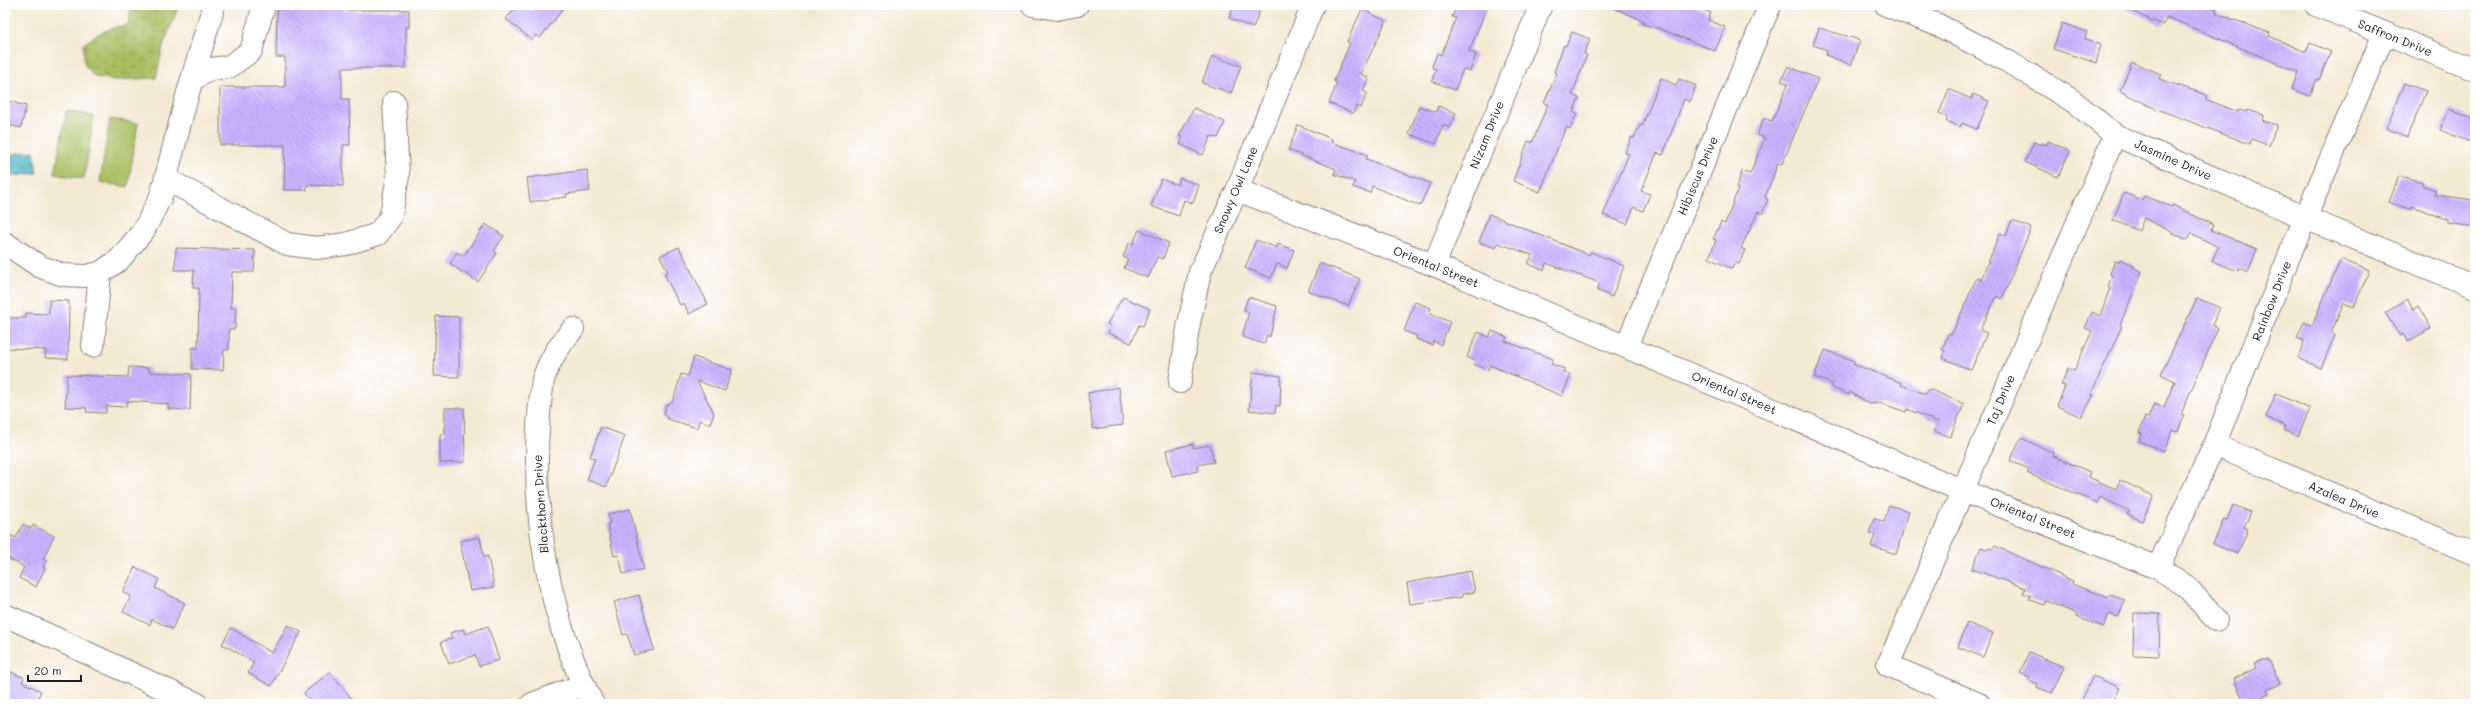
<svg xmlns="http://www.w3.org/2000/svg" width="2480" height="709" viewBox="0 0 2480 709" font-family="Mali,sans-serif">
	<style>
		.green { fill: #a9bd61; stroke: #626c3e }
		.wetland { fill: url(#wetland-marsh); stroke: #626c3e }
		.water { fill: url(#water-waves); stroke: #31686f }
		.building { fill: url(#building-back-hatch) }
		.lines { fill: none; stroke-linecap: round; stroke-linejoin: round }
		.minor-casing { stroke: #888278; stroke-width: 24 }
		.minor { stroke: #fff; stroke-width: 22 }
		.labels { text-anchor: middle; stroke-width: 3; stroke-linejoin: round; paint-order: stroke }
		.street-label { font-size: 12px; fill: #1c1c1c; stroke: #fff }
	</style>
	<defs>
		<pattern id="wetland-marsh" width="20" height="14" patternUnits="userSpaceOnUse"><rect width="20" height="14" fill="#a9bd61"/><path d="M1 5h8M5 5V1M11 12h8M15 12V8" fill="none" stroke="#91a254"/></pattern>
		<pattern id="water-waves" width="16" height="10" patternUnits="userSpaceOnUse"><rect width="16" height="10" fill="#46b4c2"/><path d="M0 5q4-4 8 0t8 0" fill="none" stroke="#3a929d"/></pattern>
		<pattern id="building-back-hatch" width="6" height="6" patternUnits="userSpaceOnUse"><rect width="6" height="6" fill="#c9b3ff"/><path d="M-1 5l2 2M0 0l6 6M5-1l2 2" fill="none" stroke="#ac99da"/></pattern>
	</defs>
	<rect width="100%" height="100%" fill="#fff"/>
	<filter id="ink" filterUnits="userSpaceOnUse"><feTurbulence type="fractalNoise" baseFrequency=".025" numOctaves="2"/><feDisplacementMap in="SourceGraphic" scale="8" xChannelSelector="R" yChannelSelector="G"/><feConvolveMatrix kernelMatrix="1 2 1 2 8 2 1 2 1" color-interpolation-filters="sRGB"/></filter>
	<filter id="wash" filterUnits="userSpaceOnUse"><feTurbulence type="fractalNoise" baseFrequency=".012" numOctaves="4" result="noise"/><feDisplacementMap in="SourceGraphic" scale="16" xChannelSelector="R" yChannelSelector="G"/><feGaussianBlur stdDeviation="0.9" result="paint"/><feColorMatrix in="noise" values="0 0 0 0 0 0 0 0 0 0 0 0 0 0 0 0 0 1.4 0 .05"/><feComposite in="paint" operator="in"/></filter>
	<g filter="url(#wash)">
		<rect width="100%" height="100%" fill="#f4e9d3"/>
		<!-- green -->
		<path class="green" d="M66,111L94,116L84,179L55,174Z
			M110,119L138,123L128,187L100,182Z"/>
		<!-- wetland -->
		<path class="wetland" d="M142,5H179L163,46L156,78L115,80L95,77L84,64V44C96,33 112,27 128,25L131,9Z"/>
		<!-- water -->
		<path class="water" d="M34,151L37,173L5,177V155Z"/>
		<g id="blocks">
			<!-- building -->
			<path class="building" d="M285,5H342V10H409V27H406V68H342V99H349L350,145H343V186L307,185V190H284L285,145H220V87H285V57H276L277,9L285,10Z
				M518,5H566L540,38L536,35L532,40L506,19Z
				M1234,5H1262L1253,28L1229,18Z
				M1457,5H1488L1469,51L1476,54L1470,71L1463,69L1455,90L1432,81L1436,69L1432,68L1437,53L1441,55L1456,18L1452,17Z
				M1607,5H1692L1711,13L1708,20L1725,27L1715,51L1658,28L1642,24L1644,21Z
				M2117,5H2206L2217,9L2216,13L2270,33L2269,36L2306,52L2310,43L2331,52L2319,80L2317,79L2310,96L2292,89L2298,72L2167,17L2163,25Z
				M1362,9L1386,21L1361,74L1369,78L1363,91L1367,93L1361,108L1356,106L1353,113L1329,103L1337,83L1334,81L1350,43L1347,42Z
				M2062,23L2087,32L2085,39L2101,45L2096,63L2053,49Z
				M1819,28L1860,40L1851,65L1826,55L1827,50L1813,45Z
				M1572,32L1590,39L1584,54L1587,55L1572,95L1579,98L1573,112L1577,114L1570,129L1566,127L1540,192L1513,181L1528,141L1532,143L1548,104L1544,103L1557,73L1554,72L1564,45L1566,46Z
				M1212,56L1241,66L1231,93L1202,83Z
				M2132,62L2161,74L2159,79L2207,95L2205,99L2238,112L2239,110L2246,112L2247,110L2264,115L2262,120L2277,125L2269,146L2252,139L2250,144L2215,131L2154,108L2120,91Z
				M1788,66L1818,79L1782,164L1778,163L1765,198L1768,199L1762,214L1758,212L1741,248L1745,250L1739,264L1735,262L1732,269L1709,258L1716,240L1713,239L1721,222L1725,224L1738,189L1736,188L1742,171L1750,174L1765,138L1757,135L1764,118L1772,121L1788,84L1781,81Z
				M1661,78L1676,85L1679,79L1696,86L1689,102L1684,99L1663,155L1657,153L1641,191L1650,194L1643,211L1634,207L1627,224L1603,215L1629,154L1625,153L1632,137L1634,138L1640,125L1642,126Z
				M2404,83L2426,91L2407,137L2386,128Z
				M1949,89L1971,99L1973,94L1989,101L1977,129L1962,123L1960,127L1946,121L1947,117L1939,113Z
				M5,100L26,106L21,128L5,124Z
				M1419,106L1436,112L1438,106L1456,113L1450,128L1443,125L1436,144L1409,134Z
				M1194,108L1225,122L1218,138L1211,136L1203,155L1180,144L1183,137L1179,136Z
				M2449,109L2475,120V144L2440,130Z
				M1298,125L1332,139L1331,142L1368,155L1366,159L1430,183L1420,206L1372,186L1370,193L1353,187L1355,182L1334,174L1336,169L1288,150Z
				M2048,141L2070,151L2058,177L2025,162L2034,142L2041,145L2042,143L2047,145Z
				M587,170L590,191L566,194L567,197L530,202L527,178Z
				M2399,176L2423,182L2422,185L2436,190L2434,195L2475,200V227L2448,223V220L2412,206L2411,210L2389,202Z
				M1180,178L1199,185L1193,203L1184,200L1179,216L1151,206L1161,179L1178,185Z
				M2124,193L2142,200L2144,196L2172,207L2173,205L2213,225L2211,230L2257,249L2248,272L2239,268L2238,271L2212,261L2218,247L2191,233L2187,240L2144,218L2139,231L2113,220Z
				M1489,214L1589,255L1591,252L1624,266L1612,297L1597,290L1600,283L1546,263L1544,270L1528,264L1532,255L1498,243L1496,248L1479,242Z
				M2012,220L2031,228L2002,299L1997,296L1980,330L1987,333L1971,370L1943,358L1945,351L1942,349L1949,333L1952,334L1977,277L1981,280L2000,233L2006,236Z
				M485,224L504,236L494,251L497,253L478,282L450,264L457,252L464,256Z
				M1139,230L1169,243L1163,259L1157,257L1148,278L1124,268L1128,259L1123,257L1129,243L1133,244Z
				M1256,240L1277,248L1278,244L1294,250L1287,268L1277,264L1271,278L1245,268Z
				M679,247L708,304L689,314L684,303L680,305L664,274L668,272L660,256Z
				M176,248L255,250L254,272H232L231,308H236L235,329H229V350H224L223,370L192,369V348H198L199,288H193L194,270H175Z
				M2120,259L2134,265L2133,267L2142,272L2120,325L2122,326L2091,394L2094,395L2081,417L2057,406L2065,386L2061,385L2068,368L2074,371L2092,331L2085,328L2092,312L2100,316L2110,288L2108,287L2112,275L2110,274L2115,261L2119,262Z
				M2341,259L2369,271L2354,307L2344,303L2331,333L2335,335L2321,368L2298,358L2304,341L2297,338L2304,322L2312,325Z
				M1320,263L1360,279L1348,306L1308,291Z
				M1123,297L1150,309L1143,326L1139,325L1131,343L1108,333L1111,326L1107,324Z
				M1248,297L1277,306L1270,337L1267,335L1264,344L1242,337L1249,312L1244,310Z
				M2197,298L2220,308L2212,325L2218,328L2181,414L2184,415L2178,432L2173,430L2164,451L2139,441L2142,434L2139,433L2145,417L2148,418L2154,404L2164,407L2175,381L2161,374Z
				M2407,299L2413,309L2418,306L2431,328L2408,342L2403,334L2400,336L2385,313Z
				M49,300L69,301L68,359L45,358L46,350L5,348V318H26V313L49,314Z
				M1415,302L1431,308L1429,313L1450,322L1441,345L1433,341L1432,345L1416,339L1417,336L1404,331Z
				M436,316L459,317V377L434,376Z
				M1492,331L1507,337L1505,341L1553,359L1551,364L1565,369L1563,372L1571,375L1562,396L1490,365L1488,370L1473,364L1474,360L1467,357L1478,332L1489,337Z
				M1825,350L1855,361L1853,364L1902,383L1901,385L1926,394L1929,389L1964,404L1950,437L1934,431L1938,422L1907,409L1906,412L1880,403L1869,404L1850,392L1849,395L1832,388L1833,384L1814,377Z
				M694,357L732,370L725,391L697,381L714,413L710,424L700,420L697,428L668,419L664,414L666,405L673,401L681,374L688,376Z
				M129,367L149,368V372L191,374L190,410L168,409V404L127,401L126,407L106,406V413L86,412L87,408L65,407L67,375L128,377Z
				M1253,372L1281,376L1280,406L1276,405L1275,413L1249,410Z
				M1119,387L1123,425L1093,429L1088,393Z
				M2276,394L2310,409L2298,436L2284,430L2285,426L2266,417Z
				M445,408H464L465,462L440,463V434H445Z
				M601,427L625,436L606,487L587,480L595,458L590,457Z
				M2021,438L2054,453L2053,456L2090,472L2088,477L2116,489L2120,480L2154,496L2142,521L2127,514L2129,511L2100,497L2098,503L2027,473L2029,469L2010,461Z
				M1193,444V448L1210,445L1214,462L1197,465L1198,471L1172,476L1166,450Z
				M1889,505L1909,511L1896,554L1871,546L1875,535L1869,533L1874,518L1884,522Z
				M2233,505L2251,512L2244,527L2248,529L2238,554L2213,544L2224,519L2227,520Z
				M630,509L644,569L623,574L619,555L614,556L607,524L610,523L608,514Z
				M23,524L31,529L33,525L54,536L43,559L46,561L43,567L45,568L36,587L19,578L24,567L5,557V532L16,538Z
				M480,537L484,557L488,556L494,587L470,591L460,541Z
				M1995,546L2073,581L2072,584L2108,598L2110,595L2125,600L2118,617L2109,614L2104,627L2076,617L2077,614L2046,601L2044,605L2029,599L2031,596L2023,593L2025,588L1972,569L1981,547L1988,550L1989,548L1993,549Z
				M135,567L159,579L155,588L185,603L172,629L152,619L150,625L123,612L131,596L123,592Z
				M1471,571L1475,592L1462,594V597L1410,604L1407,583Z
				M639,595L654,650L634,655L627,634L623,635L614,602Z
				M2134,613L2160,614L2159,656L2133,655Z
				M1967,623L1993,633L1983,657L1958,647Z
				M288,625L301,632L271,686L248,673L254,662L222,644L231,628L272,653Z
				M488,626L499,660L479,666L475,655L449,664L441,642L452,638L450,633L463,629L465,634Z
				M2029,652L2064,667L2052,693L2037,687L2038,684L2028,680L2030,677L2020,673Z
				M2263,660H2269L2280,684L2267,690L2269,694L2252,701L2251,699L2244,702L2234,679L2256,668L2254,664Z
				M5,669L24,678L22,682L41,691L35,704H5Z
				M330,672L356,704H313L304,693Z
				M2093,676L2120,688L2112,704H2080Z"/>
		</g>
	</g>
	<g filter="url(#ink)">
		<use href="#blocks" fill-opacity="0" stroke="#888278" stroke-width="1"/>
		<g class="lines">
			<defs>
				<path id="minor" d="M1033,5L1057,9L1077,5
					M1886,5L1938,25L2007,61L2073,101L2115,135L2305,218L2475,287
					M2316,5L2475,70
					M192,80L210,69L229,67L251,51L264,5
					M166,179L287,244L316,248L346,244L378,234L391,216L398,176L394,102
					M1237,190L1434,265L1963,491L2158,568L2186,586L2216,620
					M5,243L39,266L63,275L85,276L100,273L119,260L144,230L161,196L187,96L214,5
					M1434,265L1541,5
					M573,329C559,345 549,360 543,380C527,487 543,608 593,704
					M93,346L100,273
					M1626,347L1770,5
					M1180,382L1188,328L1200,272L1237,190L1313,5
					M2214,445L2475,554
					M2158,568L2214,445L2292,249L2384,34
					M5,615L197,704
					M532,704L583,685
					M1979,704L1888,665L2115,135"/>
			</defs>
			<!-- minor casing -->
			<use href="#minor" class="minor-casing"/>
			<!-- minor -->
			<use href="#minor" class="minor"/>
		</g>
	</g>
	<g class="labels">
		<!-- street labels -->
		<g class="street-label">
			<text transform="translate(2395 38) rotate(22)" y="4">Saffron Drive</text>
			<text transform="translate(1487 135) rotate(-68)" y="4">Nizam Drive</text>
			<text transform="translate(2173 160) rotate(24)" y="4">Jasmine Drive</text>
			<text transform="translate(1698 176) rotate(-67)" y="4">Hibiscus Drive</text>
			<text transform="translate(1236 190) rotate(-67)" y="4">Snowy Owl Lane</text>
			<text transform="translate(1436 267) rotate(22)" y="4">Oriental Street</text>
			<text transform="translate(2272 301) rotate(-68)" y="4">Rainbow Drive</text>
			<text transform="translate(1734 393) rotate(23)" y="4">Oriental Street</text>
			<text transform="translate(2001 400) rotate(-67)" y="4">Taj Drive</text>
			<text transform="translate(2344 500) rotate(23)" y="4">Azalea Drive</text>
			<text transform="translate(541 504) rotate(-94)" y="4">Blackthorn Drive</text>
			<text transform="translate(2033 518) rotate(22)" y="4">Oriental Street</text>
		</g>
	</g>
	<!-- margin -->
	<rect width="2480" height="709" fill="none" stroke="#fff" stroke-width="20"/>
	<!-- scale -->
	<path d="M28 675v6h53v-6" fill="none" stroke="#1c1c1c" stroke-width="2"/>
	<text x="34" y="675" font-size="12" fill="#1c1c1c" stroke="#ffffff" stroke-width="3" paint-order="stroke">20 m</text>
</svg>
